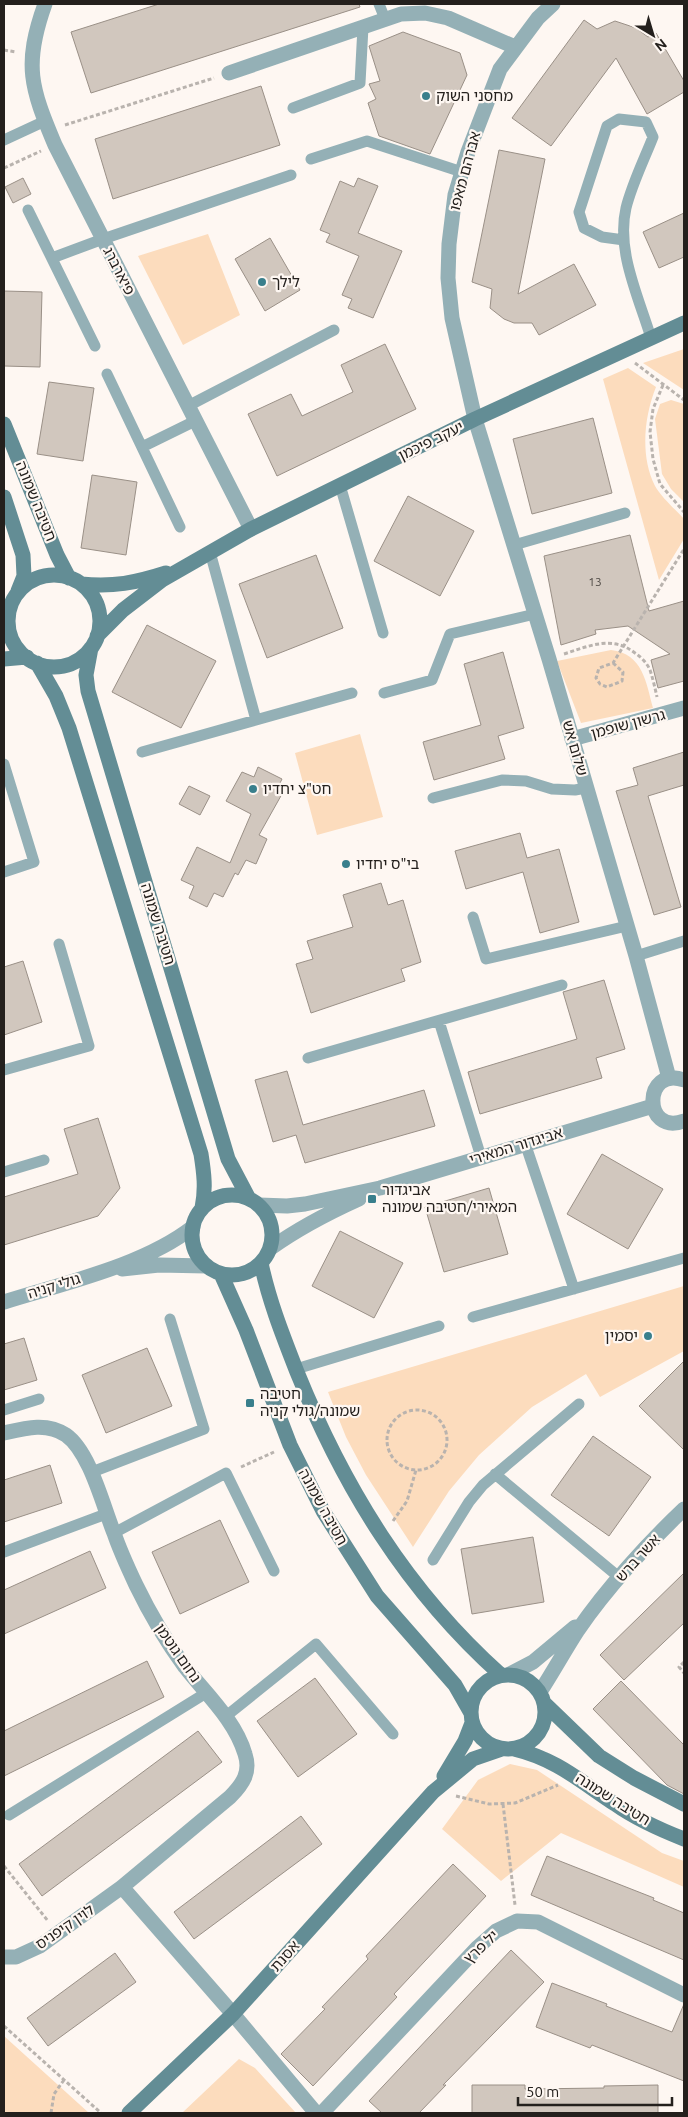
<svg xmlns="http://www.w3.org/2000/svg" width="688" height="2117" viewBox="0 0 688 2117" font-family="Ubuntu,'Noto Sans Hebrew',sans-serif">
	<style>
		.green { fill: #fcdcbd }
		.building { fill: #d1c7be; stroke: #9a9087 }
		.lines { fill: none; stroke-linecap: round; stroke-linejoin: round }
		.path { stroke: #b9b3ae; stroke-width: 3; stroke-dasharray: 4 2.5; stroke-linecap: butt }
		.lane { stroke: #94b0b6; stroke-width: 11 }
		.street { stroke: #94b0b6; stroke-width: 15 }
		.secondary { stroke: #638d95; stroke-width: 15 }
		.poi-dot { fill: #397f8c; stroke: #fef7f2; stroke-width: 2 }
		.labels { text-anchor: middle; stroke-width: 4.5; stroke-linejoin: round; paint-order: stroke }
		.number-label { font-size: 12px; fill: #4f4a45 }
		.poi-label { font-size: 15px; fill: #24201d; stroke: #fef7f2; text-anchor: start }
		.street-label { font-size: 15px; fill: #24201d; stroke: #fef7f2 }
	</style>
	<rect width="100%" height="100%" fill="#fef7f2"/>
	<!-- green -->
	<path class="green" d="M208,234L240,315L183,345L138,256Z
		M684,349V390L643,363Z
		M628,368L656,387C644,417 640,456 655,486C662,498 675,509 684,519V539L659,580L603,379Z
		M671,400L684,404V502L671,489L662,474L655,419L660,404Z
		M611,650C643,654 646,682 653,708L581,723L557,661Z
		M360,734L383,817L317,835L295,753Z
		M684,1286V1351L600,1397L586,1374L532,1407L479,1455L449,1491L413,1547L366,1475L346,1437L328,1392Z
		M510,1764L537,1770L662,1853L684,1861V1887L561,1833L501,1881L442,1829L478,1780Z
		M4,2036L89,2113H4Z
		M239,2059L255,2068L296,2113H182Z"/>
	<!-- building -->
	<path class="building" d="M159,4H359L360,7L91,93L71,32Z
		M584,20L597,29L615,21L636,28L648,37L656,33L684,81V92L647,114L616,58L551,146L512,118Z
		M403,32L460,53L467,75L430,154L379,136L368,103L376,99L369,84L380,81L369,46Z
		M261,86L280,145L113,199L95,139Z
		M499,150L545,159L518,294L574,264L596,305L539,335L532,323H514L504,319L490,308L492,289L472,282Z
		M23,178L31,194L13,203L5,187Z
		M358,178L378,186L358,233L402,251L373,318L348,308L352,299L342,295L359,256L326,242L330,234L320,230L340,181L354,187Z
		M684,213V257L659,268L643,232Z
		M270,238L300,290L265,311L235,259Z
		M4,291L42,292L40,367L4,366Z
		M385,344L416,409L277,476L248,414L291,394L302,416L353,392L341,365Z
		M49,382L94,388L83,461L37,454Z
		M593,418L612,493L532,514L513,439Z
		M92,475L137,482L126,555L81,548Z
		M408,496L474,531L440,596L374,561Z
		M630,535L649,611L684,601V681L658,688L651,660L670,654L628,626L595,630L596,634L561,645L544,556Z
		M316,555L343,628L267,658L239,584Z
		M147,625L216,661L181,728L112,692Z
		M503,652L524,728L498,736L505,759L434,780L423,742L481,725L464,664Z
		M684,752V785L648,796L681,907L654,915L616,791L638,785L633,768Z
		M258,767L282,779L276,791L282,794L259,835L267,839L256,864L246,860L238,875L235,873L223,897L214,893L207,907L189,898L194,886L181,880L197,847L230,863L251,814L226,801L242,772L254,777Z
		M189,786L210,796L200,815L179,804Z
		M520,833L527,858L559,849L579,922L540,933L523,872L466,889L455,851Z
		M381,883L388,905L403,900L421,962L401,969L405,981L311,1013L296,964L313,959L307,941L353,927L343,895Z
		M23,961L42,1022L4,1035V967Z
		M604,980L625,1049L596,1058L602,1078L480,1114L468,1072L577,1039L563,992Z
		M287,1071L303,1125L424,1090L435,1126L305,1163L296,1135L273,1142L255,1080Z
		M98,1118L120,1188L98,1216L4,1245V1197L78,1174L64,1129Z
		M602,1154L663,1189L628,1249L567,1214Z
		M489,1188L508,1254L444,1272L425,1207Z
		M340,1231L403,1263L374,1318L312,1286Z
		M24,1338L37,1380L4,1390V1344Z
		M147,1348L172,1406L106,1433L82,1375Z
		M684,1361V1450L639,1406Z
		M593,1436L651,1477L609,1536L551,1495Z
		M50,1465L62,1503L4,1522V1480Z
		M220,1520L249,1582L180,1614L152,1552Z
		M533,1537L544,1602L472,1614L461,1549Z
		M90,1551L106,1588L4,1634V1590Z
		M684,1573V1623L624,1680L600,1655Z
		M147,1661L164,1697L4,1776V1731Z
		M315,1678L357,1734L298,1777L257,1721Z
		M621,1681L684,1745V1794L667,1785L593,1709Z
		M198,1731L222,1762L42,1896L19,1864Z
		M301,1816L322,1844L194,1939L174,1912Z
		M547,1856L654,1898L653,1900L684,1913V1960L531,1895Z
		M453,1864L486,1896L394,1994L397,1997L313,2086L281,2054L325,2009L322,2007L368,1959L366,1956Z
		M511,1950L544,1982L443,2085H446L419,2113H382L369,2101Z
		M115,1953L136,1982L48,2046L27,2018Z
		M552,1983L607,2004L606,2006L672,2032L684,2004V2081L592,2045L590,2048L536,2027Z
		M472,2085H525V2089L604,2088V2086L658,2085V2113H472Z"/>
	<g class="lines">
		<!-- path -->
		<path class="path" d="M4,50L16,52
			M65,125L214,78
			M4,168L41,151
			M635,363L684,400
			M663,385L653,409L650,432L653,459L660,484L684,512
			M564,654C589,646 612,635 635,653C641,657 647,663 650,670C653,679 655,688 657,697
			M613,663L623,672L622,681L607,687L600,684L596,678L599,668L613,663L684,549
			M387 1440a30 30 0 1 1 60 0a30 30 0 1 1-60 0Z
			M241,1467L274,1452
			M393,1521L407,1501L416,1470
			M684,1662L679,1667L684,1673
			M456,1796L489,1804L515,1803L558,1785
			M503,1804L515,1905
			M4,1866L48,1921
			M4,2026L101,2113
			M51,2113L54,2094L64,2080"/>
		<!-- lane -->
		<path class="lane" d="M379,4L385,19
			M293,108L360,83L363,27
			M4,140L45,121
			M311,159L367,141L462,172
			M28,210L95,346
			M624,240L602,237L584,228L579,212L607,126L619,119L646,122L653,137C644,160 632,184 626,208C616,251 639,298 651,338
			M52,258L103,239L291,175
			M107,374L180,527
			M188,406L334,330
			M142,447L195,421
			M340,485L383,633
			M514,545L625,513
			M210,552L256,720
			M384,693L432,680L450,634L535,614
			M142,752L352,693
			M4,764L34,862L4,872
			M433,798L502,780L526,781L552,789L575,790L586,788
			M473,917L486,959L627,926
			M636,956L684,941
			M439,1021L481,1157
			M308,1058L562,985
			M4,1070L89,1046L59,944
			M525,1143L574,1289
			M4,1172L44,1160
			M473,1317L684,1258
			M296,1369L439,1326
			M4,1410L39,1399
			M92,1472L204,1429L170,1319
			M495,1474L620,1578
			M114,1533L226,1473L274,1571
			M4,1552L106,1514
			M433,1560L469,1502L483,1485L579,1404
			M225,1717L316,1644L393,1734
			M9,1815L206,1693"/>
		<!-- street -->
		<path class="street" d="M45,4C23,65 31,88 55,145L251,529
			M553,4L538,18L500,69L468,152L455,195L449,244L448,278L452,318L475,419L549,659L636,956L669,1078
			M229,73L401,14L425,13L448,18L515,47
			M572,739L684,708
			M684,1080C643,1065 642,1136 684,1121
			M259,1205L287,1206L305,1204L380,1188L653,1106
			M271,1248C299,1228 328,1213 359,1199
			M122,1269L159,1265L206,1266
			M4,1302C64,1283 143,1266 193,1227
			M4,1433C25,1428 47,1422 66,1435C90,1452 103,1506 114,1533C120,1551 128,1568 136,1585C150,1614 166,1641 185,1667C206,1694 235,1720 245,1754C251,1772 243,1784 230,1797L122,1887L40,1946L16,1957H4
			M510,1674L533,1662L575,1627
			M540,1692C553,1672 565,1650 578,1630C606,1589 648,1543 684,1509
			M122,1887L233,2014L316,2113
			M322,2113L478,1947L496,1931L517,1921L538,1922L684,1995"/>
		<!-- secondary -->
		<path class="secondary" d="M4,424L57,555L69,578
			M4,497L23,555L24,576L18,591
			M8 621a46 46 0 1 1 92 0a46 46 0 1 1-92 0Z
			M81,584C114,587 135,583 166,573
			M97,636L123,610L162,580L251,529L475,419L684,323
			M91,648L86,675L88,691L228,1159L248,1197
			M4,659L27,657
			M37,663L56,696L69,728L201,1154C204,1173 206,1189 202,1208
			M192 1235a40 40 0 1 1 80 0a40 40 0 1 1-80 0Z
			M261,1263C269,1301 283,1336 297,1372C344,1488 407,1591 501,1675
			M221,1274L246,1330L290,1445L323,1511L377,1596L455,1685L471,1713
			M471 1712a37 37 0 1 1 74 0a37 37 0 1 1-74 0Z
			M544,1703L599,1756L634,1778L684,1804
			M514,1749C556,1759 580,1781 615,1804C636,1819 661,1830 684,1839
			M444,1776L465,1741L472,1723
			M129,2113L233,2014L433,1792L473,1759L502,1749"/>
	</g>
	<!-- markers -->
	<g class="poi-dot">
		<circle cx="426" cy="96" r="5"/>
		<circle cx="262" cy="282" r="5"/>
		<circle cx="253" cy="789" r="5"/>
		<circle cx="346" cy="864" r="5"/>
		<rect x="367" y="1194" width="10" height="10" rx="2.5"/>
		<circle cx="648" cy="1336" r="5"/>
		<rect x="245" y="1398" width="10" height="10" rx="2.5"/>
	</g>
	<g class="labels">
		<!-- number labels -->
		<g class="number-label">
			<text x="595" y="586">13</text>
		</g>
		<!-- poi labels -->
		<g class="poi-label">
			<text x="436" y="101">מחסני השוק</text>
			<text x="272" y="287">לילך</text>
			<text x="263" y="794">חט"צ יחדיו</text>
			<text x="356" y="869">בי"ס יחדיו</text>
			<text x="382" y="1195">אביגדור<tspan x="382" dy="17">המאירי/חטיבה שמונה</tspan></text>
			<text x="638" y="1341" text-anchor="end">יסמין</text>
			<text x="260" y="1399">חטיבה<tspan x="260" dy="17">שמונה/גולי קניה</tspan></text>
		</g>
		<!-- street labels -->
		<g class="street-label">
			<text transform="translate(465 171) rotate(-75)" y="5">אברהם מאפו</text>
			<text transform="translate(119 271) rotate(63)" y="5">פיארברג</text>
			<text transform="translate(431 441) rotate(-26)" y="5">יעקב פיכמן</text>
			<text transform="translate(36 501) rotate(68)" y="5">חטיבה שמונה</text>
			<text transform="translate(628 724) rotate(-15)" y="5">גרשון שופמן</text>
			<text transform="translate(575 748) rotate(74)" y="5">שלום אש</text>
			<text transform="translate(158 924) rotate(73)" y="5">חטיבה שמונה</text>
			<text transform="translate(516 1146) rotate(-17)" y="5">אביגדור המאירי</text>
			<text transform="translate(54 1286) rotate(-17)" y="5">גולי קניה</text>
			<text transform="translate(323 1507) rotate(61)" y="5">חטיבה שמונה</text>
			<text transform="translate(638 1558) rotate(-48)" y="5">אשר ברש</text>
			<text transform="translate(178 1653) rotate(55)" y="5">נחום גוטמן</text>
			<text transform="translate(613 1799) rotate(32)" y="5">חטיבה שמונה</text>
			<text transform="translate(65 1927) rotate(-34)" y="5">לוין קיפניס</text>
			<text transform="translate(481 1947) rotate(-43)" y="5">יל פרץ</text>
			<text transform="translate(285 1956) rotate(-48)" y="5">אסנת</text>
		</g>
	</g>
	<!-- border -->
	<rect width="688" height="2117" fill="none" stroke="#24201d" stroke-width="10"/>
	<!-- north arrow -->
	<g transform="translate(653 35) rotate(142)" stroke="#fef7f2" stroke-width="4" paint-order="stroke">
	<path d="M0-4L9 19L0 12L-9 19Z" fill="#24201d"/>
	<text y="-8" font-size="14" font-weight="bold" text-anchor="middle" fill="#24201d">N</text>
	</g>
	<!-- scale -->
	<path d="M518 2097v8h154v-8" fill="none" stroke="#24201d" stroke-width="2.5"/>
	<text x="526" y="2097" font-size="15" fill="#24201d" stroke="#fef7f2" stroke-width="4" paint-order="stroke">50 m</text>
</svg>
